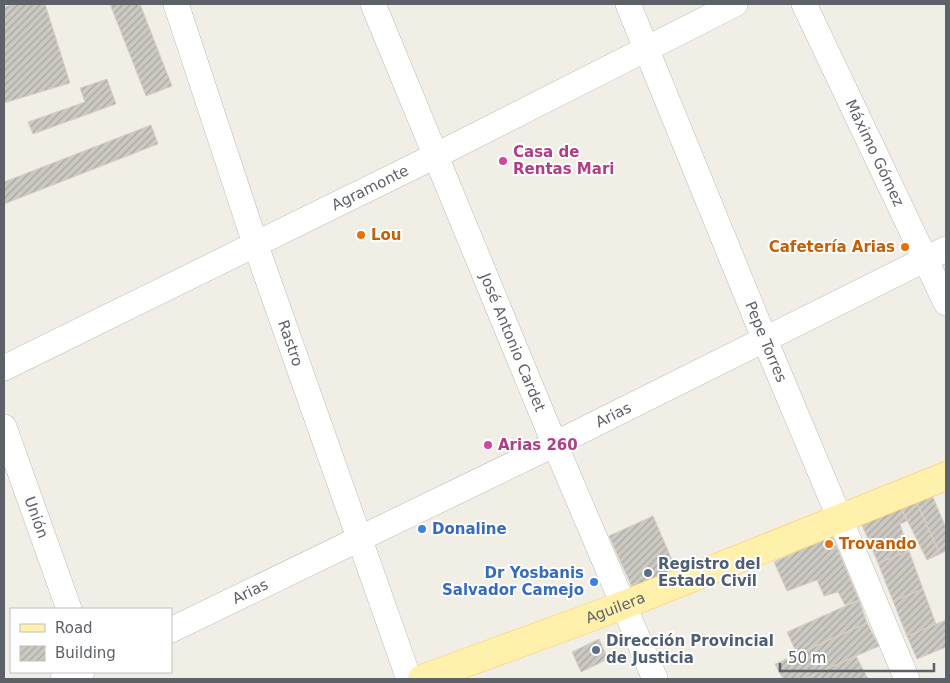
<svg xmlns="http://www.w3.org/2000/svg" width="950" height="683" viewBox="0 0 950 683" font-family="'DejaVu Sans',sans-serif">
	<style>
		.building { fill: url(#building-hatch); stroke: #d7d0c3 }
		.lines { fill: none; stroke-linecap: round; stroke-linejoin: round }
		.minor-casing { stroke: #b8bcc0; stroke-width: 26 }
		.major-casing { stroke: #ffca50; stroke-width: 29 }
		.minor { stroke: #fff; stroke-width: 25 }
		.major { stroke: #fff0ac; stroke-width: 28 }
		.hotel-dot { fill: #d1479c; stroke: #fff; stroke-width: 2 }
		.food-dot { fill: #e8710a; stroke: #fff; stroke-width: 2 }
		.shop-dot { fill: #3f7fe0; stroke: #fff; stroke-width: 2 }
		.service-dot { fill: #5c6f8a; stroke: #fff; stroke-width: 2 }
		.labels { text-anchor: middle; stroke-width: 4; stroke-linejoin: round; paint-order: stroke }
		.hotel-label { font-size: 15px; font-weight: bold; fill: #b23c85; stroke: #fff; text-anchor: start }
		.street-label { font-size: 15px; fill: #5d6268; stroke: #fff }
		.food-label { font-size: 15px; font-weight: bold; fill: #c56008; stroke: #fff; text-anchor: start }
		.shop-label { font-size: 15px; font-weight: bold; fill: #366cbe; stroke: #fff; text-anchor: start }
		.service-label { font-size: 15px; font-weight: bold; fill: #4e5e75; stroke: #fff; text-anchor: start }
	</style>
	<defs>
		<pattern id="building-hatch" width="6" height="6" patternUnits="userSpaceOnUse" patternTransform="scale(1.25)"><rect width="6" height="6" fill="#ccc9c2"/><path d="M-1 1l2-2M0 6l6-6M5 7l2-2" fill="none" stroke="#a9a7a1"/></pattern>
	</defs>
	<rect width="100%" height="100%" fill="#f1eee5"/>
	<!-- building -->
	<path class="building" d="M14,4H45L70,83L4,103V7Z
		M110,4H140L172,86L146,96Z
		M107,79L116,104L33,134L28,122L85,102L80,88Z
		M151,125L158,144L4,204V182Z
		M932,495L946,528V551L940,554L916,501Z
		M916,501L940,554L927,560L901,508Z
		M901,508L907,521L900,524L909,551L878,563L862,525Z
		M653,516L676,569L632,587L609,536Z
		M832,536L859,600L845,605L838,592L824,596L817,580L787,591L774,562Z
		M909,551L923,589L893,601L878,563Z
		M923,589L936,624L907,636L893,601Z
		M859,600L867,623L797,654L787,632Z
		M946,620V647L917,659L907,636Z
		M867,623L879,646L804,679H783L775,664Z
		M599,639L608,659L581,672L572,652Z
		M856,656L868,679H804Z"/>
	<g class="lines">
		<defs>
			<g id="minor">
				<path id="s1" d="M176,4L255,243L409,679"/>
				<path id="s2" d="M373,4L550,433L655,679"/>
				<path id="s3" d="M628,4L767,345L907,679"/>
				<path id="s4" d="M804,4L946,303"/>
				<path id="s5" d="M4,368L435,156L735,4"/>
				<path id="s6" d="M4,427L69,609"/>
				<path id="s7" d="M171,630L555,444L946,249"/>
				<path d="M63,679L82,672"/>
			</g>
			<g id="major">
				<path id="s8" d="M422,679L624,605L946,476"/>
			</g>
		</defs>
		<!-- minor casing -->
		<use href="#minor" class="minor-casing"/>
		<!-- major casing -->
		<use href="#major" class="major-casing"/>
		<!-- minor -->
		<use href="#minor" class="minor"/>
		<!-- major -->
		<use href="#major" class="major"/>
	</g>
	<!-- markers -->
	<g class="hotel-dot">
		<circle cx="503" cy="161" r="5"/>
		<circle cx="488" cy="445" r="5"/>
	</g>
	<g class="food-dot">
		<circle cx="361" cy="235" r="5"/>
		<circle cx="905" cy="247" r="5"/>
		<circle cx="829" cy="544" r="5"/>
	</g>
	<g class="shop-dot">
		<circle cx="422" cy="529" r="5"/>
		<circle cx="594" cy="582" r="5"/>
	</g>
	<g class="service-dot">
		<circle cx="648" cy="573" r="5"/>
		<circle cx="596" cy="650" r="5"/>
	</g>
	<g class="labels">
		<!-- hotel labels -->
		<g class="hotel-label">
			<text x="513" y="157">Casa de<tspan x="513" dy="17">Rentas Mari</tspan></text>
			<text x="498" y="450">Arias 260</text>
		</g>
		<!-- street labels -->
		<g class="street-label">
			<text dy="5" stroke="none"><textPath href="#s4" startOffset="165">Máximo Gómez</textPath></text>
			<text dy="5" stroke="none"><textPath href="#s5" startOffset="408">Agramonte</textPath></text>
			<text dy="5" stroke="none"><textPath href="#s1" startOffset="358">Rastro</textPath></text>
			<text dy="5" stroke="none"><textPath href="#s2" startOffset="366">José Antonio Cardet</textPath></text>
			<text dy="5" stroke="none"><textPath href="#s3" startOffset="365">Pepe Torres</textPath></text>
			<text dy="5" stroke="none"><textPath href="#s7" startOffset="492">Arias</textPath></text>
			<text dy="5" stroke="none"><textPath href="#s6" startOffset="96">Unión</textPath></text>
			<text dy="5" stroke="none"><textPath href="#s7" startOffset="88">Arias</textPath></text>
			<text dy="5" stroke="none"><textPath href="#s8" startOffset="206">Aguilera</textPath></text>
		</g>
		<!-- food labels -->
		<g class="food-label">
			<text x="371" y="240">Lou</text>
			<text x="895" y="252" text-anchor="end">Cafetería Arias</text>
			<text x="839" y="549">Trovando</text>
		</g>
		<!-- shop labels -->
		<g class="shop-label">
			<text x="432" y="534">Donaline</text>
			<text x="584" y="578" text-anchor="end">Dr Yosbanis<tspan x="584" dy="17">Salvador Camejo</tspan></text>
		</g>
		<!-- service labels -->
		<g class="service-label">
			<text x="658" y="569">Registro del<tspan x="658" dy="17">Estado Civil</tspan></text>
			<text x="606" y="646">Dirección Provincial<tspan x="606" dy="17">de Justicia</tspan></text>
		</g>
	</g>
	<!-- border -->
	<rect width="950" height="683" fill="none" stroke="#5d6268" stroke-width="10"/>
	<!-- legend -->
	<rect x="10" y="608" width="162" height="65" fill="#ffffff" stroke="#bec0c3"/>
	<rect x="20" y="624" width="25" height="8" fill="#fff0ac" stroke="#bec0c3"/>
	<text x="55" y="633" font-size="15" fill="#5d6268">Road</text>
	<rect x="20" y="646" width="25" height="15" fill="url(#building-hatch)" stroke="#bec0c3"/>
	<text x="55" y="658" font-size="15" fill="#5d6268">Building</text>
	<!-- scale -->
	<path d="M780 663v8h154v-8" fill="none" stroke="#5d6268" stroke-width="2.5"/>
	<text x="788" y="663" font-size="15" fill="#5d6268" stroke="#ffffff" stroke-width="4" paint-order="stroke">50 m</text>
</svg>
